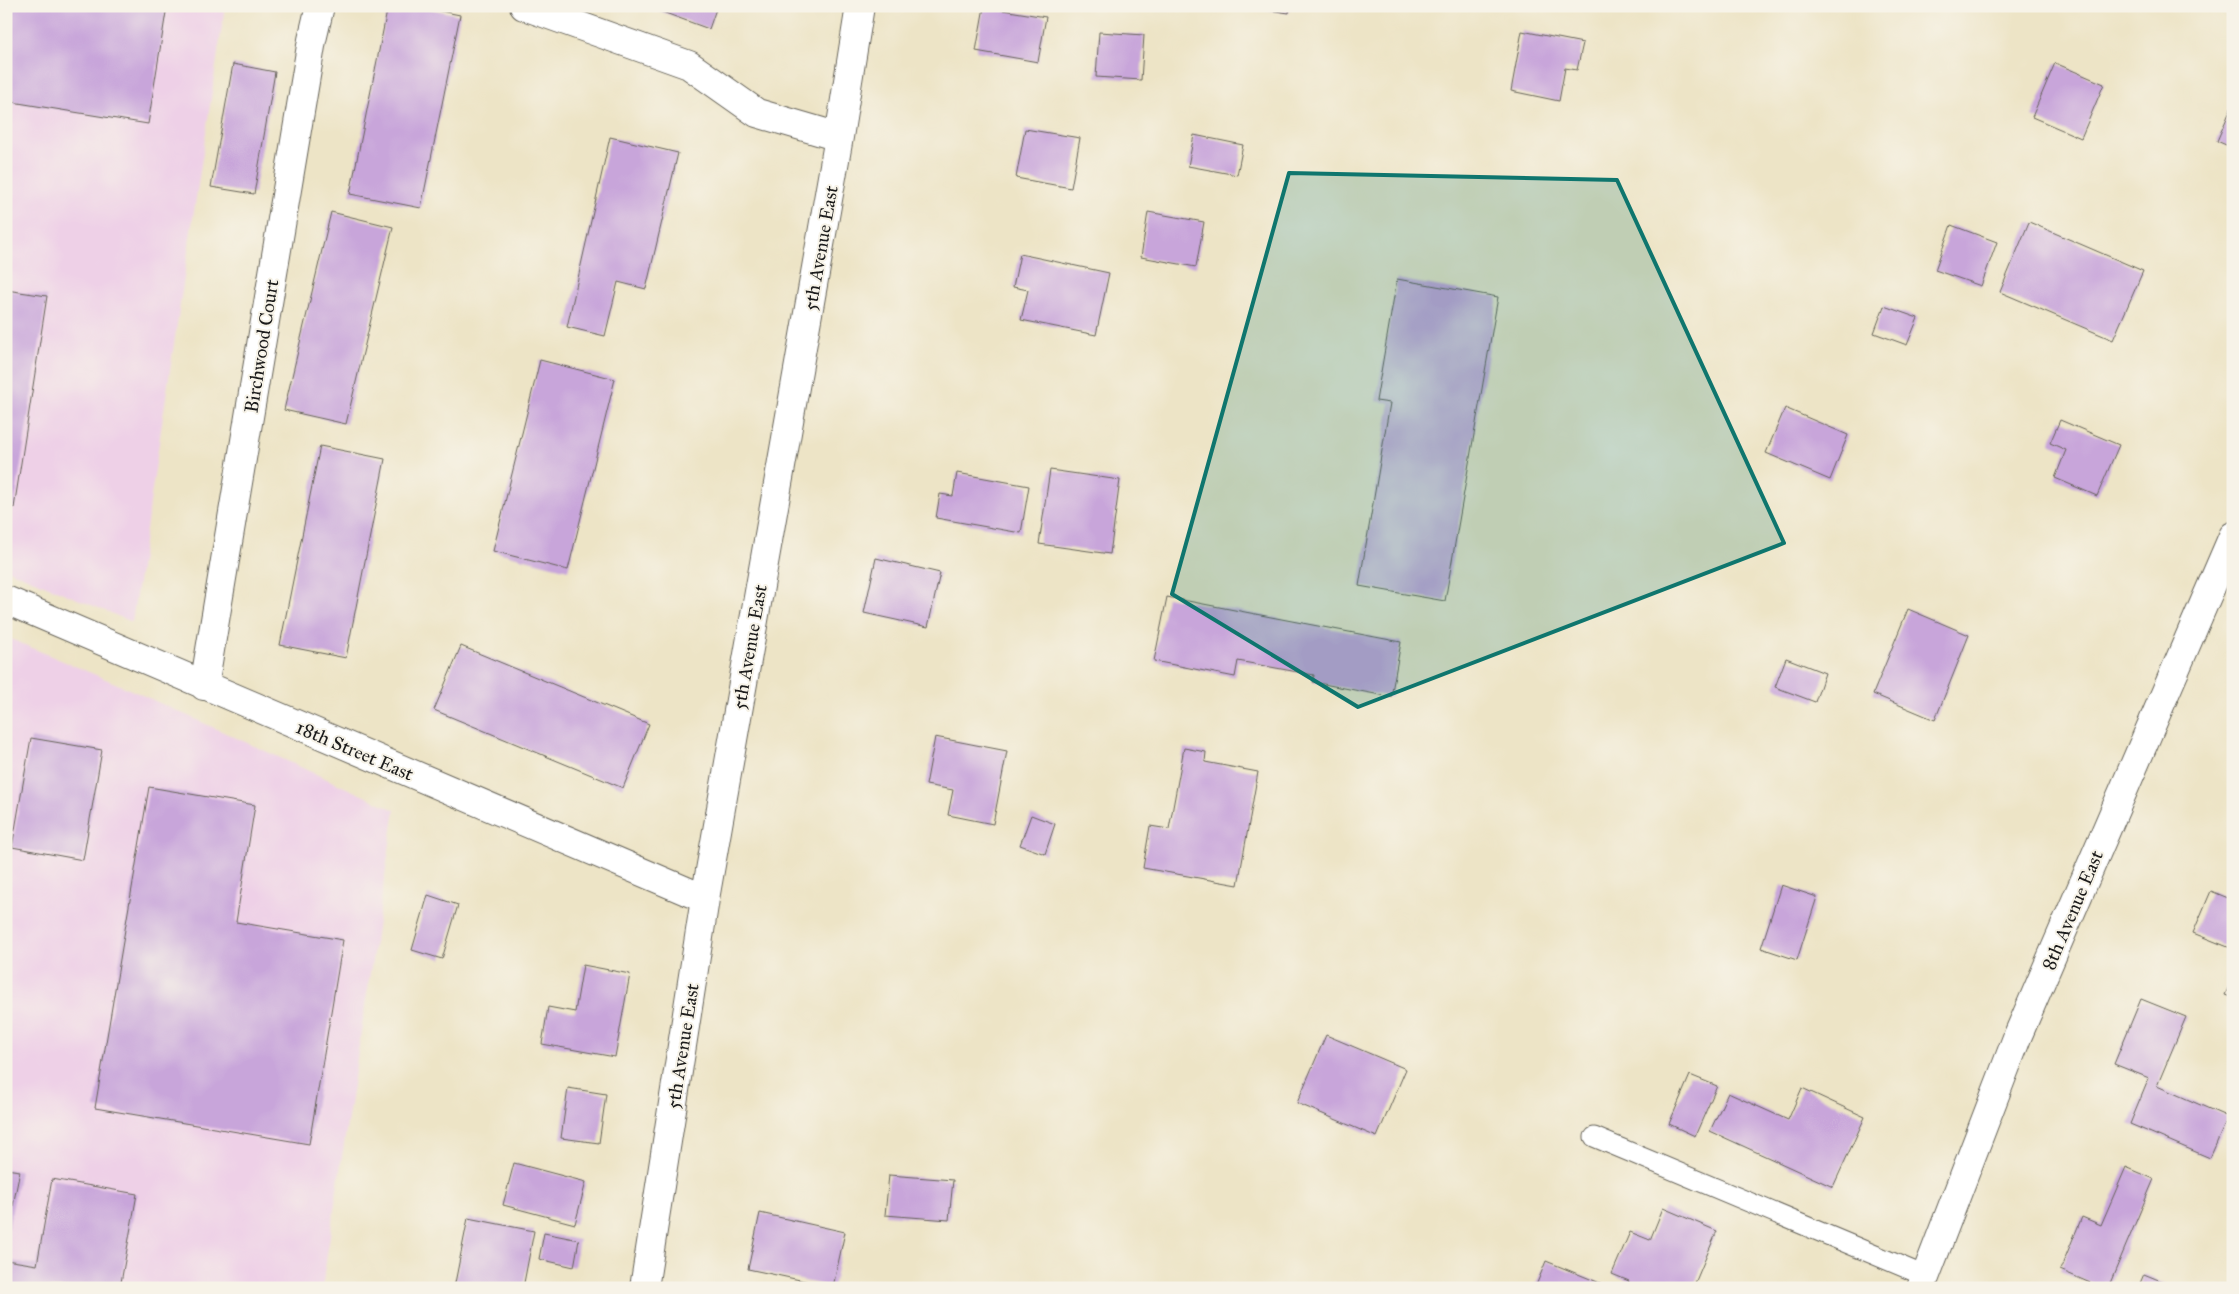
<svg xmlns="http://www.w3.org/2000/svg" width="2239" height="1294" viewBox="0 0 2239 1294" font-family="'IM FELL Great Primer',serif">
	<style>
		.built { fill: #eed0e7 }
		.building { fill: #c8a5da }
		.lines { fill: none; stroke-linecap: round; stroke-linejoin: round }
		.service-casing { stroke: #656258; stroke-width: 21 }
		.minor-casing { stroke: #656258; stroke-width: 30 }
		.service { stroke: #fff; stroke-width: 19 }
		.minor { stroke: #fff; stroke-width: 28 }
		.marked { fill: #0f766e; fill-opacity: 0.2; stroke: #0f766e; stroke-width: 4; stroke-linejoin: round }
		.labels { text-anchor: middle; stroke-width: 4; stroke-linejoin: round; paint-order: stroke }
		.street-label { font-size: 19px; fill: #1c1c1c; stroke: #f7f3e8 }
	</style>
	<rect width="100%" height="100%" fill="#f7f3e8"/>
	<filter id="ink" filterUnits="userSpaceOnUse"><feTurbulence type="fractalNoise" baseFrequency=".02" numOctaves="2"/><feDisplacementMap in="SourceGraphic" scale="10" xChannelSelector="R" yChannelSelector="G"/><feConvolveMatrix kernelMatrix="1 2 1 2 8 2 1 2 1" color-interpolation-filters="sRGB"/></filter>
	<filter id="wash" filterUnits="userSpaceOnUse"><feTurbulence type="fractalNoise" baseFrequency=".0096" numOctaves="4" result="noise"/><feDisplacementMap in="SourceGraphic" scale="20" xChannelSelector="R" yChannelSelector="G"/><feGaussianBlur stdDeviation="1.12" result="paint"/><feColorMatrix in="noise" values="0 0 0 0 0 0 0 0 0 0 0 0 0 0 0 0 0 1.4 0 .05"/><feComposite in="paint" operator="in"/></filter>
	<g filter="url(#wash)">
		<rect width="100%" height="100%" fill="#ede4c6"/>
		<!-- built -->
		<path class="built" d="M6,6H225L132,622L6,569Z
			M6,637L122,686L395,810L322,1288H6Z"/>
		<g id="blocks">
			<!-- building -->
			<path class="building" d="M11,6H167L148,124L6,101V35Z
				M388,6H416L460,15L421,208L350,194Z
				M646,6H717L709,29Z
				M1262,6H1290L1289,13L1262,9Z
				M984,7L1046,17L1038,62L976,51Z
				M1522,31L1583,43L1577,70L1565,68L1559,101L1511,91Z
				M1099,32L1144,35L1141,80L1096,77Z
				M2055,63L2104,84L2081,138L2032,117Z
				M233,64L275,72L254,194L211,187Z
				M2233,104V148L2217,141Z
				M1025,129L1080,138L1071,188L1016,178Z
				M1194,135L1243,145L1237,175L1188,166Z
				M610,137L678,153L646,289L618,282L605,336L567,327Z
				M331,212L393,227L346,424L284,410Z
				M1148,212L1204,222L1196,267L1141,257Z
				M2029,222L2143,271L2113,340L2000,292Z
				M1951,225L1997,242L1981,286L1935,270Z
				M1020,254L1109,273L1096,335L1021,320L1028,290L1013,287Z
				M1397,279L1498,297L1445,601L1359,586L1390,403L1376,401Z
				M6,290L47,296L14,508L6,507Z
				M1884,306L1918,318L1907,345L1874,333Z
				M540,360L615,379L568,570L493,551Z
				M1785,408L1848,435L1830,480L1766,453Z
				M2060,420L2119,445L2097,496L2055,478L2066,450L2050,443Z
				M320,446L385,459L346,658L280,645Z
				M1050,470L1120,480L1110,554L1039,544Z
				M957,473L1029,486L1021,533L936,518L940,494L953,496Z
				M876,558L940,573L928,627L864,613Z
				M1167,597L1401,642L1391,697L1313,682L1314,675L1238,661L1235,677L1154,661Z
				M1908,609L1969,635L1935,720L1873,694Z
				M461,646L649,724L623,788L434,710Z
				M1786,658L1825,673L1815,702L1775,687Z
				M935,737L1007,751L993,824L948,815L953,790L926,785Z
				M31,738L102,750L83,860L12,847Z
				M1184,748L1206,752L1205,762L1258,772L1238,885L1143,868L1150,826L1169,829Z
				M149,787L255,805L236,922L343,940L309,1144L95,1108Z
				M1031,815L1055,824L1045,854L1020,845Z
				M1781,885L1817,897L1797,960L1761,948Z
				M2211,891L2233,900V949L2193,933Z
				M428,895L458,905L442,959L412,950Z
				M583,965L630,974L615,1057L542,1044L548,1007L575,1012Z
				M2233,977V998L2225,995Z
				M2141,999L2186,1017L2157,1086L2228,1117L2210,1158L2130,1124L2149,1078L2114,1064Z
				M1326,1035L1406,1069L1377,1137L1297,1103Z
				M1690,1075L1717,1086L1695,1136L1669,1124Z
				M568,1088L606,1094L599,1143L561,1138Z
				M1802,1088L1865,1117L1833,1187L1710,1131L1728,1093L1788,1120Z
				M514,1163L586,1182L575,1224L503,1205Z
				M2126,1167L2154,1179L2108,1288H2102L2060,1270L2082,1217L2101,1225Z
				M6,1169L20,1171L7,1235H6Z
				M889,1175L953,1180L949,1220L885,1215Z
				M52,1179L137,1194L120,1288H6V1260L37,1265Z
				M1663,1208L1717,1231L1693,1288H1626L1629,1281L1612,1274L1630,1232L1650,1240Z
				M760,1213L845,1232L833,1287L748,1269Z
				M468,1218L534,1231L523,1288H454Z
				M544,1233L579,1240L574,1267L539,1259Z
				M1546,1261L1605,1285L1604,1288H1535Z
				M2144,1274L2178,1288H2138Z"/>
		</g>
	</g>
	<g filter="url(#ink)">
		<use href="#blocks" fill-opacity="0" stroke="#656258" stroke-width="1"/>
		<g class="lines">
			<defs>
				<path id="service" d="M1594,1137L1925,1276"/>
				<path id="minor" d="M524,6L689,65L757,113L839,137
					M6,600L705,899
					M204,686L312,40L320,6
					M644,1288L705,899L839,137L860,6
					M1921,1288L2018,1035L2233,536"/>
			</defs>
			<!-- service casing -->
			<use href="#service" class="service-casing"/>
			<!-- minor casing -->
			<use href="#minor" class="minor-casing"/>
			<!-- service -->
			<use href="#service" class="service"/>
			<!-- minor -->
			<use href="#minor" class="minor"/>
		</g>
	</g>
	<!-- marked area -->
	<path class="marked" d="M1289,173L1617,180L1784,543L1358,707L1172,594Z"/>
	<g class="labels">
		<!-- street labels -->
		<g class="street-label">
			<text transform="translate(820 248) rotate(-80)" y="7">5th Avenue East</text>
			<text transform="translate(261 346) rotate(-81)" y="7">Birchwood Court</text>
			<text transform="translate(749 647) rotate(-80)" y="7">5th Avenue East</text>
			<text transform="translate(355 750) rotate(23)" y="7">18th Street East</text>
			<text transform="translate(2072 910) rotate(-67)" y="7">8th Avenue East</text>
			<text transform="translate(682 1046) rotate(-81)" y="7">5th Avenue East</text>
		</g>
	</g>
	<!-- margin -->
	<rect width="2239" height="1294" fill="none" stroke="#f7f3e8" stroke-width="25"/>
</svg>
